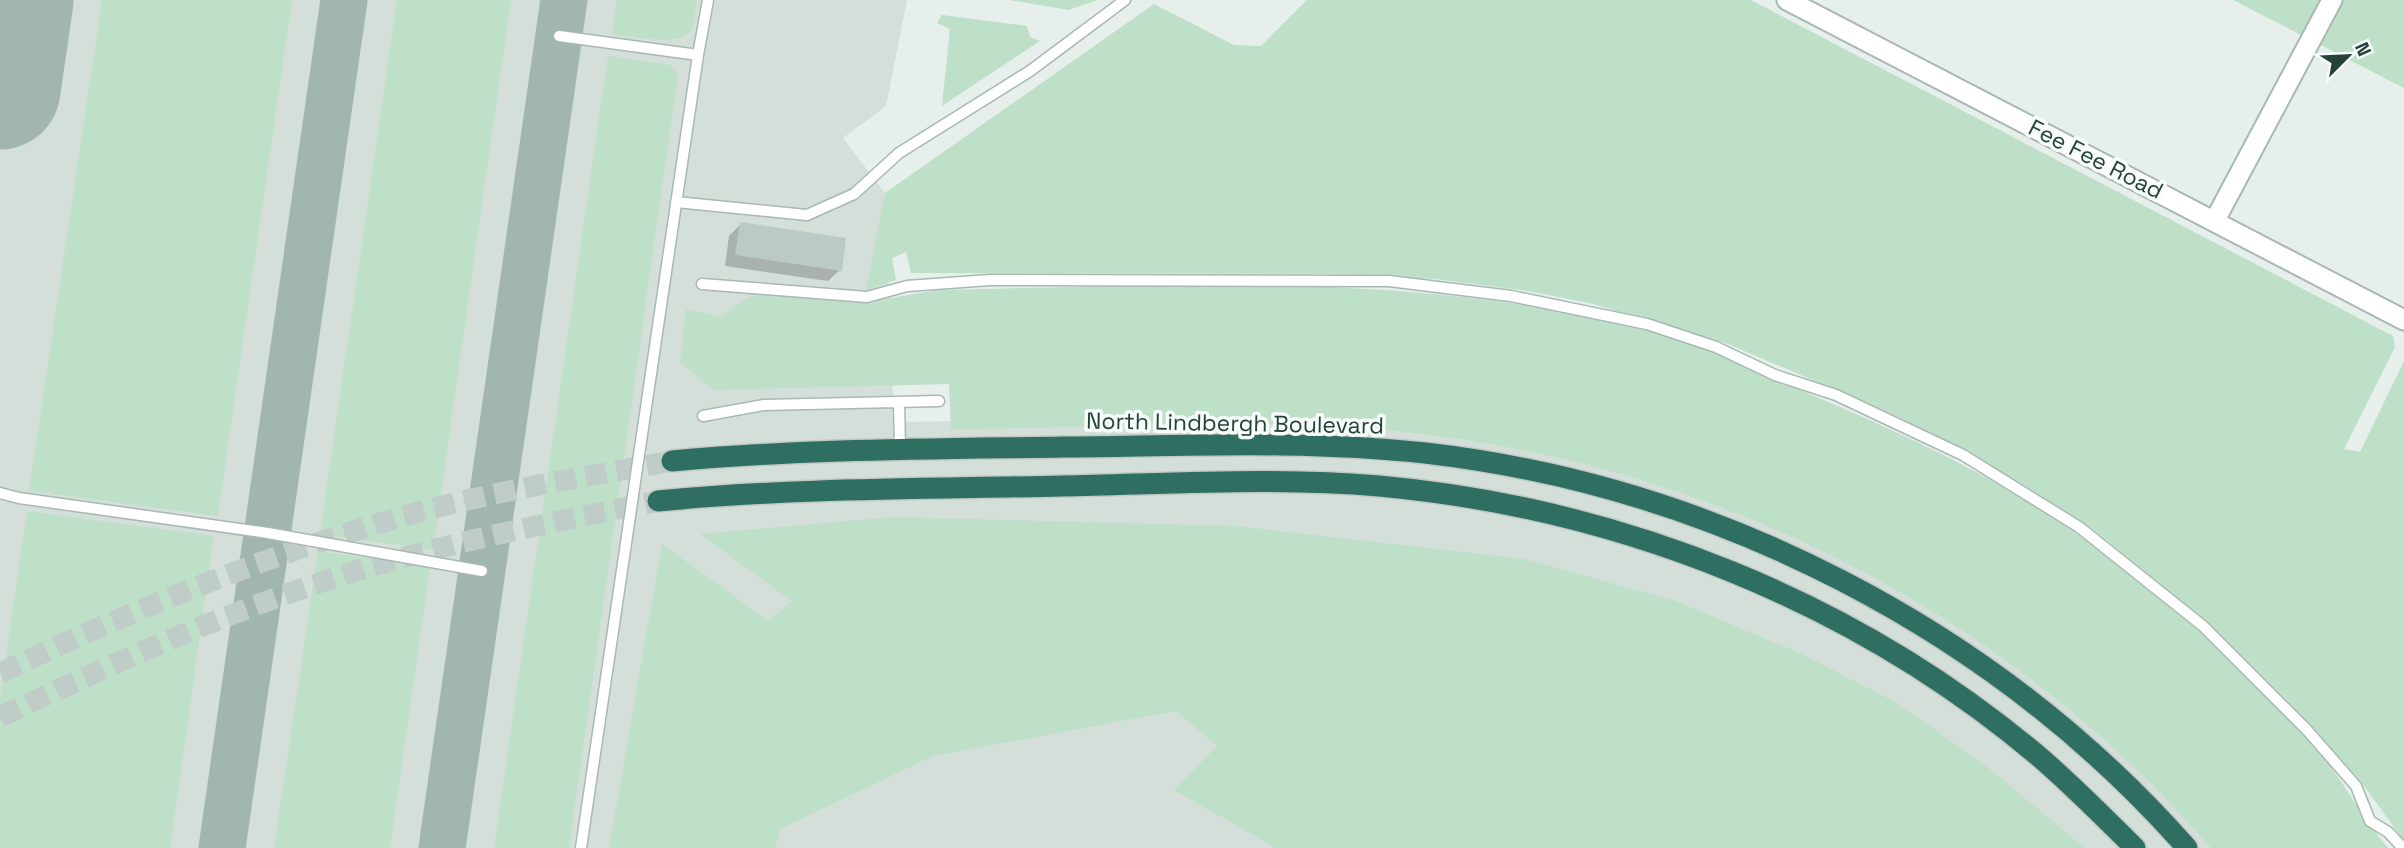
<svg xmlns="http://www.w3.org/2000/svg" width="2404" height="848" viewBox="0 0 2404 848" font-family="'Space Grotesk',sans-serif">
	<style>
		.built { fill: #d4dfda }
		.green { fill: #bfe0c8 }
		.shadow { fill: #0003 }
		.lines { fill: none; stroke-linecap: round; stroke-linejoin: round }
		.taxiway { stroke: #a2b6b0; stroke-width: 47 }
		.runway { stroke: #a2b6b0; stroke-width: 121 }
		.building { fill: #bbcac4 }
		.highway-tunnel { stroke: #bfccc8; stroke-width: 21; stroke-dasharray: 21 10; stroke-linecap: butt }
		.lane-casing { stroke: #a8b8b2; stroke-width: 13 }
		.street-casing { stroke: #a8b8b2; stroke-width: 23 }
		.highway-casing { stroke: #c2cac8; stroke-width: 24 }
		.lane { stroke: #fff; stroke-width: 10 }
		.street { stroke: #fff; stroke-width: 19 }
		.highway { stroke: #2f6f62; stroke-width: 21 }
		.labels { text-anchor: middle; stroke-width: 7; stroke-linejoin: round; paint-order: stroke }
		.street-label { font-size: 23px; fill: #24423a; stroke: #f7fbf9 }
	</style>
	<rect width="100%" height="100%" fill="#e6efeb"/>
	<!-- built -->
	<path class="built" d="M0,0H907L886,106L843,138L885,193L894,422L1232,417L1545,439L1747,504L2011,652L2232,848H0Z"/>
	<!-- green -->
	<path class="green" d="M102,0H292L218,516L29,491Z
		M397,0H511L433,550L320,534Z
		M617,0H697C695,9 696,20 692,28C684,49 630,36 612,34Z
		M1010,0H1098L1068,10Z
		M1307,0H1751L2393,336L2395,347L2344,449L2360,452L2404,361V841L2359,779L2287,700L2214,628L2090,527L1985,462L1899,417L1728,344L1593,304L1528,291L1435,279L1347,274L911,273L906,252L892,258L896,280L866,290L885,193L1154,4L1234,45L1261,46Z
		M2233,0H2404V88Z
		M942,15L1027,26L1030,37L1040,41L942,106L950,29L937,23Z
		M608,56L670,65L678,75L569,848H494Z
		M1224,284C1352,286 1477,292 1601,319C1636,327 1673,336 1706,348C1733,358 1759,373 1786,384C1855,413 1924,443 1989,479C2104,542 2226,645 2313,744C2340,775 2360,815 2388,848H2211C2005,609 1709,462 1396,431C1249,416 1099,429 951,429L949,384L713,390L680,362L686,309L721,317L749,297L772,292L867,302L937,290Z
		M27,511L214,536L170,848H0V699Z
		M893,517L1236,526L1525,559L1676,601L1806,656L1897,703L1986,766L2085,848H1276L1174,790L1217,746L1176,711L933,756L780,829L775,848H609L662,544L768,621L792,601L700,534Z
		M318,551L430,567L390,848H274Z"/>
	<!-- shadow -->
	<path class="shadow" d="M741,224L840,270L828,281L725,266L729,236Z"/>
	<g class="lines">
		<!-- taxiway -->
		<path class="taxiway" d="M222,848L344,0
			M442,848L564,0"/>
		<!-- runway -->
		<path class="runway" d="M0,89L13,0"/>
	</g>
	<!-- building -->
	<path class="building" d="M740,222L846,238L842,271L735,255Z"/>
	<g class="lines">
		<!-- highway-tunnel -->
		<path class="highway-tunnel" d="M0,673C124,614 249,562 380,523C475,494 574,479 672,461
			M0,717C128,656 257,598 394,560C481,536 570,519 658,501"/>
		<defs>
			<path id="lane" d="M559,36L698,55L708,0
				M676,202L807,215L854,194L899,153L1030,71L1125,0
				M702,284L867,297L907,286L990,280L1389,281L1511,296L1647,324L1716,347L1775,375L1836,395L1963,455L2079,527L2203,626L2307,730L2356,786L2370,821L2388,832L2403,848
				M899,402L900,449
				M703,416L764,405L939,401
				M0,493L19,498L268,533L482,571
				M581,848L698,55"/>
			<path id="street" d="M1787,0L2404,320
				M2215,220L2332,0"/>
			<path id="highway" d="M672,461C802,449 933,449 1064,447C1184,446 1305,440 1425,453C1714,486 1994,629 2187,848
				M658,501C793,488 927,489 1062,486C1167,484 1275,477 1379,486C1621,508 1858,602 2043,760C2075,788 2105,818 2135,848"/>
		</defs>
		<!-- lane casing -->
		<use href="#lane" class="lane-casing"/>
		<!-- street casing -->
		<use href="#street" class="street-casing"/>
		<!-- highway casing -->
		<use href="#highway" class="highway-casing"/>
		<!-- lane -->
		<use href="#lane" class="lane"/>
		<!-- street -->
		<use href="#street" class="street"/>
		<!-- highway -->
		<use href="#highway" class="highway"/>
	</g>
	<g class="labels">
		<!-- street labels -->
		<g class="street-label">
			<text transform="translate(2096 159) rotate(27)" y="8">Fee Fee Road</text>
			<text transform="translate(1235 423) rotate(1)" y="8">North Lindbergh Boulevard</text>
		</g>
	</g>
	<!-- north arrow -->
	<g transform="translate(2348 56) rotate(66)" stroke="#f7fbf9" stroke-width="5" paint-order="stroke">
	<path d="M0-5L12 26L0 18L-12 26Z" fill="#24423a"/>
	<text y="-10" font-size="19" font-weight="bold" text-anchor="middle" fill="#24423a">N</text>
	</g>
</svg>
